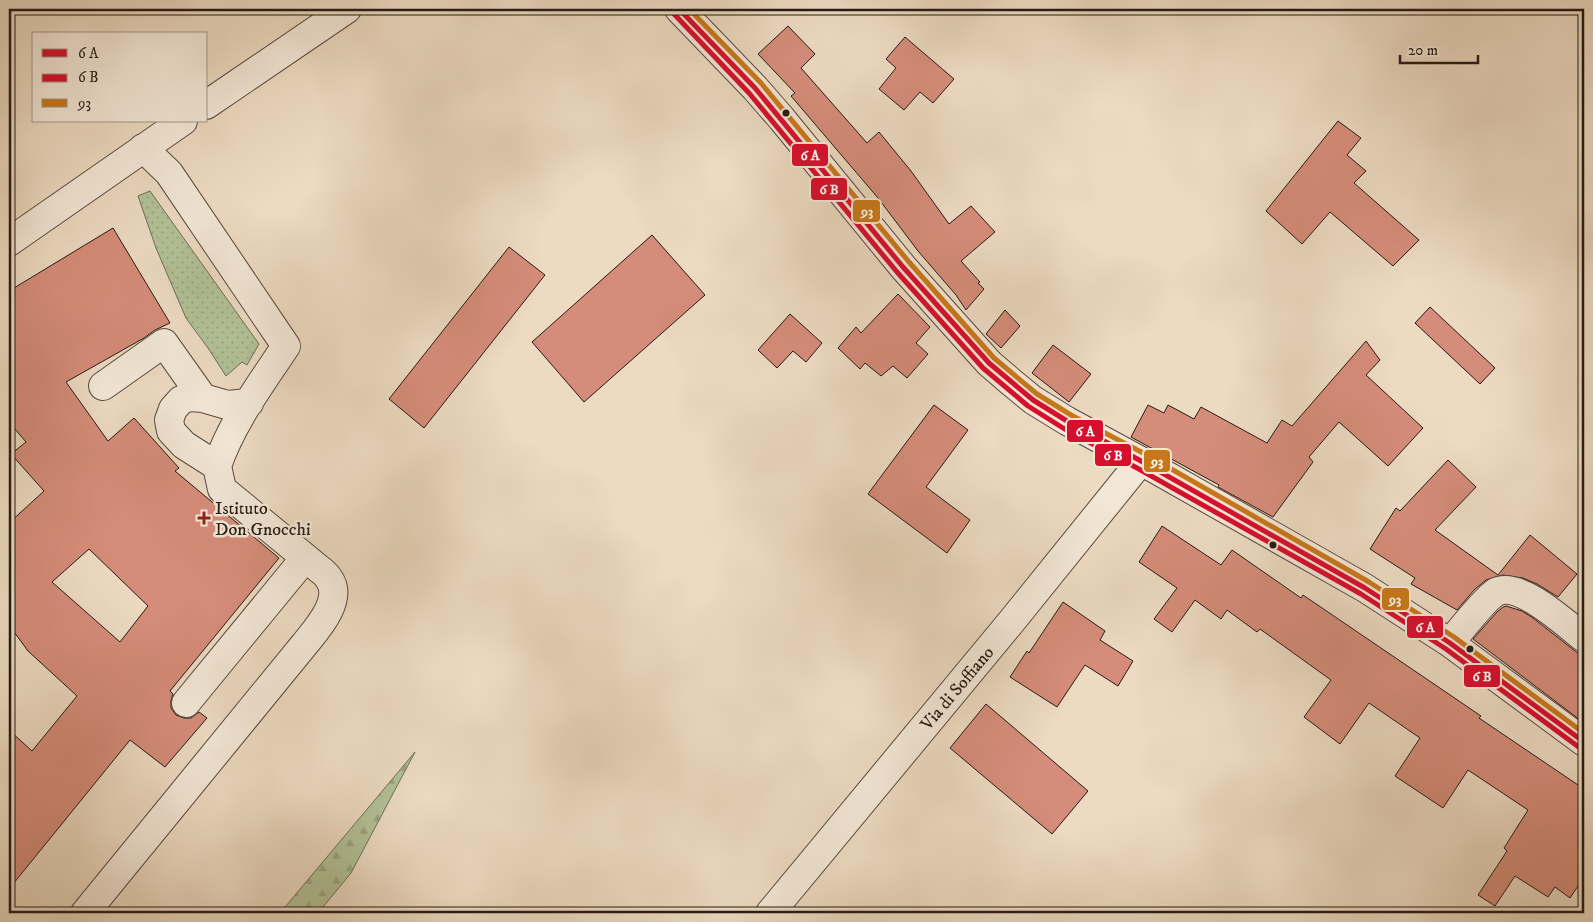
<svg xmlns="http://www.w3.org/2000/svg" width="1593" height="922" viewBox="0 0 1593 922" font-family="'IM FELL DW Pica',serif">
	<style>
		.grass { fill: url(#grass-dots); stroke: #6c6e56 }
		.forest { fill: url(#forest-firs); stroke: #6c6e56 }
		.building { fill: #d58c7a; stroke: #251a15; fill-rule: evenodd }
		.lines { fill: none; stroke-linecap: round; stroke-linejoin: round }
		.minor-casing { stroke: #574a40; stroke-width: 30 }
		.minor { stroke: #f3e7d7; stroke-width: 28 }
		.bus-1-casing { stroke: #f3e7d7; stroke-width: 9 }
		.bus-2-casing { stroke: #f3e7d7; stroke-width: 9 }
		.bus-3-casing { stroke: #f3e7d7; stroke-width: 9 }
		.bus-1 { stroke: #d70e2d; stroke-width: 5 }
		.bus-2 { stroke: #d70e2d; stroke-width: 5 }
		.bus-3 { stroke: #c87819; stroke-width: 5 }
		.bus-dot { fill: #251a15; stroke: #f3e7d7; stroke-width: 2 }
		.poi-dot { fill: #8f2418; stroke: #f3e7d7; stroke-width: 2 }
		.labels { text-anchor: middle; stroke-width: 5; stroke-linejoin: round; paint-order: stroke }
		.poi-label { font-size: 18px; fill: #251a15; stroke: #f3e7d7; text-anchor: start }
		.street-label { font-size: 18px; fill: #251a15; stroke: #f3e7d7 }
		.line-badge { stroke: #f3e7d7; stroke-width: 2 }
		.badge-label { font-size: 14px; text-anchor: middle; font-weight: bold; fill: #fff }
	</style>
	<defs>
		<pattern id="grass-dots" width="8" height="8" patternUnits="userSpaceOnUse" patternTransform="scale(1.25)"><rect width="8" height="8" fill="#b2c197"/><path d="M2 2h.1M6 6h.1" fill="none" stroke="#99a581" stroke-width="1.8" stroke-linecap="round"/></pattern>
		<pattern id="forest-firs" width="22" height="20" patternUnits="userSpaceOnUse" patternTransform="scale(1.25)"><rect width="22" height="20" fill="#b2c197"/><path d="M5 1l3.5 6h-7zM16 11l3.5 6h-7z" fill="#99a581"/></pattern>
	</defs>
	<rect width="100%" height="100%" fill="#ecdac1"/>
	<filter id="stains"><feTurbulence type="fractalNoise" baseFrequency=".004" numOctaves="4"/><feColorMatrix values="0 0 0 0 .2 0 0 0 0 .09 0 0 0 0 .02 0 0 0 .5 -.17"/></filter>
	<radialGradient id="worn" r=".72"><stop offset=".6" stop-color="#630" stop-opacity="0"/><stop offset="1" stop-color="#630" stop-opacity=".3"/></radialGradient>
	<!-- grass -->
	<path class="grass" d="M150,191L259,344L247,365L242,362L226,376L208,348L186,318L156,248L138,196Z"/>
	<!-- forest -->
	<path class="forest" d="M415,752L351,873L318,913H280Z"/>
	<!-- building -->
	<path class="building" d="M788,26L815,54L801,68L867,143L879,132L911,171L949,224L971,206L995,232L961,261L980,282L978,283L984,289L966,310L956,295L918,251L878,198L791,96L795,93L758,54Z
		M905,37L954,79L933,103L920,92L904,110L879,89L896,68L886,59Z
		M1338,121L1361,138L1347,155L1366,171L1354,183L1419,240L1393,266L1330,212L1302,244L1266,211Z
		M113,228L170,323L155,330L144,338L66,382L108,441L134,418L179,468L175,471L279,558L170,691L173,694L171,701V708L176,715L184,718H191L199,712L207,718L165,767L130,740L9,889V730L32,751L77,696L28,651L9,625V523L44,491L11,454L26,442L9,422V291ZM89,549L148,606L120,642L52,582Z
		M652,235L705,295L584,402L532,342Z
		M509,247L545,275L424,428L389,399Z
		M898,294L930,327L916,343L928,354L907,378L893,366L881,376L865,363L860,369L838,348L856,327L861,333Z
		M1430,307L1495,368L1480,384L1415,323Z
		M1005,310L1020,326L1001,348L986,334Z
		M790,314L822,343L806,362L793,351L777,368L758,350Z
		M1366,341L1380,360L1366,375L1423,428L1388,466L1339,422L1309,457L1313,462L1273,517L1218,487L1219,485L1131,437L1148,405L1164,413L1168,405L1194,419L1201,407L1267,443L1282,420L1292,426Z
		M1053,345L1091,374L1069,402L1032,373Z
		M934,405L968,430L926,487L970,520L947,553L868,494Z
		M1448,460L1476,487L1435,530L1498,575L1530,535L1577,574L1558,597L1537,584L1523,578L1503,575L1486,580L1474,590L1457,610L1411,584L1415,578L1370,549L1396,508L1400,511Z
		M1162,526L1221,565L1232,550L1301,598L1303,595L1481,716L1479,718L1584,789V877L1570,898L1555,887L1548,897L1515,876L1495,906L1478,895L1507,851L1504,848L1528,810L1468,770L1443,808L1395,776L1420,738L1369,703L1340,744L1304,717L1331,680L1260,629L1257,632L1227,610L1221,619L1195,600L1172,632L1154,619L1177,588L1139,562Z
		M1063,602L1105,631L1100,640L1133,661L1118,686L1085,665L1057,707L1010,677L1027,651L1029,653Z
		M1506,606L1522,611L1533,618L1584,658V723L1473,639L1497,612L1503,607Z
		M986,704L1088,791L1052,834L950,748Z"/>
	<g class="lines">
		<defs>
			<path id="minor" d="M679,9L755,88L782,119L903,267L989,363L1011,382L1033,400L1067,421L1141,461L1365,588L1450,643L1584,742
				M206,105L347,9
				M143,148L169,173L286,346C261,384 232,422 217,466L184,445L171,431L169,420L173,409L181,400L190,397L203,398L227,405L249,403
				M9,242L183,121
				M103,386L164,343L203,398
				M1450,643C1458,633 1486,598 1496,592C1519,580 1566,624 1584,638
				M186,703L305,558
				M85,913L304,645C316,630 344,600 329,579C327,575 322,571 318,568L222,489L217,466
				M770,913L1011,622L1141,461"/>
		</defs>
		<!-- minor casing -->
		<use href="#minor" class="minor-casing"/>
		<!-- minor -->
		<use href="#minor" class="minor"/>
		<defs>
			<path id="bus-1" d="M679,9L755,88L903,267L989,363L1033,400L1067,421L1141,461L1365,588L1450,643L1584,742"/>
			<path id="bus-2" d="M674,14L749,93L897,272L983,368L1028,406L1063,428L1137,468L1361,594L1446,649L1580,748"/>
			<path id="bus-3" d="M689,9L761,83L909,262L994,358L1037,394L1071,415L1145,454L1369,582L1454,637L1584,733"/>
		</defs>
		<!-- bus-1 casing -->
		<use href="#bus-1" class="bus-1-casing"/>
		<!-- bus-2 casing -->
		<use href="#bus-2" class="bus-2-casing"/>
		<!-- bus-3 casing -->
		<use href="#bus-3" class="bus-3-casing"/>
		<!-- bus-1 -->
		<use href="#bus-1" class="bus-1"/>
		<!-- bus-2 -->
		<use href="#bus-2" class="bus-2"/>
		<!-- bus-3 -->
		<use href="#bus-3" class="bus-3"/>
	</g>
	<!-- markers -->
	<g class="bus-dot">
		<circle cx="786" cy="113" r="4.5"/>
		<circle cx="1273" cy="545" r="4.5"/>
		<circle cx="1470" cy="649" r="4.5"/>
	</g>
	<path class="poi-dot" d="M201.5 510.5h5v5h5v5h-5v5h-5v-5h-5v-5h5z"/>
	<g class="labels">
		<!-- poi labels -->
		<g class="poi-label">
			<text x="215" y="514">Istituto<tspan x="215" dy="21">Don Gnocchi</tspan></text>
		</g>
		<!-- street labels -->
		<g class="street-label">
			<text transform="translate(957 688) rotate(-50)" y="6">Via di Soffiano</text>
		</g>
	</g>
	<g class="line-badge">
		<rect x="791" y="143" width="38" height="24" rx="5" fill="#d70e2d"/>
		<rect x="810" y="177" width="38" height="24" rx="5" fill="#d70e2d"/>
		<rect x="852" y="199" width="29" height="24" rx="5" fill="#c87819"/>
		<rect x="1066" y="419" width="38" height="24" rx="5" fill="#d70e2d"/>
		<rect x="1094" y="443" width="38" height="24" rx="5" fill="#d70e2d"/>
		<rect x="1143" y="449" width="28" height="24" rx="5" fill="#c87819"/>
		<rect x="1381" y="587" width="29" height="24" rx="5" fill="#c87819"/>
		<rect x="1406" y="615" width="38" height="24" rx="5" fill="#d70e2d"/>
		<rect x="1463" y="664" width="38" height="24" rx="5" fill="#d70e2d"/>
	</g>
	<g class="badge-label">
		<text x="810" y="160">6 A</text>
		<text x="829" y="194">6 B</text>
		<text x="867" y="216">93</text>
		<text x="1085" y="436">6 A</text>
		<text x="1113" y="460">6 B</text>
		<text x="1157" y="466">93</text>
		<text x="1395" y="604">93</text>
		<text x="1425" y="632">6 A</text>
		<text x="1482" y="681">6 B</text>
	</g>
	<!-- margin -->
	<rect width="1593" height="922" fill="none" stroke="#ecdac1" stroke-width="30"/>
	<rect x="10" y="10" width="1573" height="902" fill="none" stroke="#251a15" stroke-width="2.5"/>
	<rect x="15" y="15" width="1563" height="892" fill="none" stroke="#251a15"/>
	<!-- legend -->
	<rect x="32" y="32" width="175" height="90" fill="#f3e7d7" stroke="#a19589"/>
	<rect x="42" y="49" width="25" height="8" fill="#d70e2d" stroke="#a19589"/>
	<text x="78" y="58" font-size="15" fill="#251a15">6 A</text>
	<rect x="42" y="74" width="25" height="8" fill="#d70e2d" stroke="#a19589"/>
	<text x="78" y="82" font-size="15" fill="#251a15">6 B</text>
	<rect x="42" y="99" width="25" height="8" fill="#c87819" stroke="#a19589"/>
	<text x="78" y="108" font-size="15" fill="#251a15">93</text>
	<!-- scale -->
	<path d="M1400 55v8h78v-8" fill="none" stroke="#251a15" stroke-width="2.5"/>
	<text x="1408" y="55" font-size="15" fill="#251a15" stroke="#f3e7d7" stroke-width="4" paint-order="stroke">20 m</text>
	<rect width="100%" height="100%" filter="url(#stains)"/>
	<rect width="100%" height="100%" fill="url(#worn)"/>
</svg>
